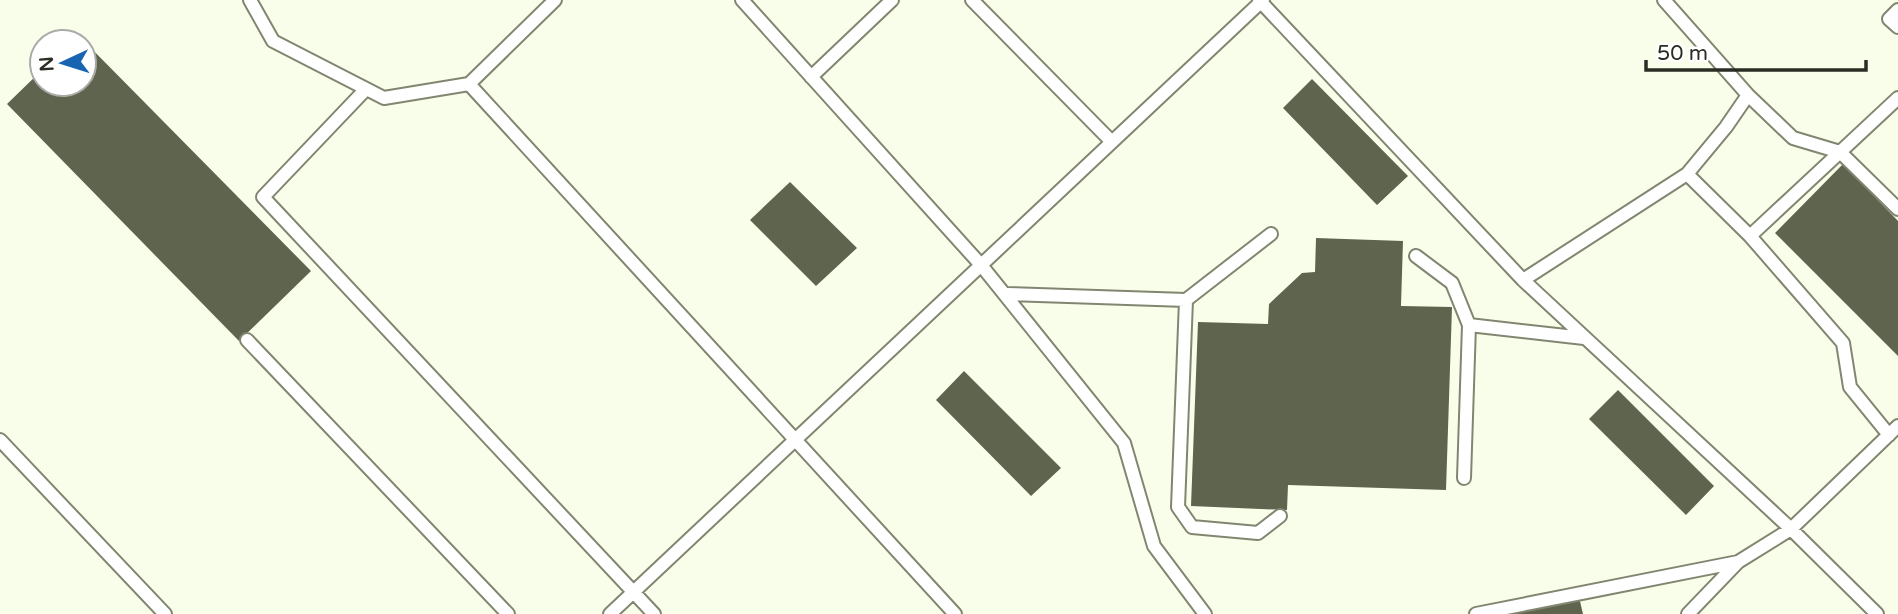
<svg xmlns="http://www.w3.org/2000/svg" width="1898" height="614" viewBox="0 0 1898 614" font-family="'Varela Round',sans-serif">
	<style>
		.building { fill: #5f644e }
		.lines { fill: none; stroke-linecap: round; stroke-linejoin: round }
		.service-casing { stroke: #80866f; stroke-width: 16 }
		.service { stroke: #fff; stroke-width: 12 }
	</style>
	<rect width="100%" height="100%" fill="#f9feea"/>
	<!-- building -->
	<path class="building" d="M78,35L311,271L239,341L7,104L42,70V84H84V42H71Z
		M1312,79L1408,176L1377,205L1283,108Z
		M1843,164L1898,221V356L1775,233Z
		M790,182L857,248L816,286L750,220Z
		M1316,238L1403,241L1401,306L1452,307L1446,490L1288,485L1287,510L1191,506L1198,322L1268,324L1269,304L1302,273L1315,272Z
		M964,371L1061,468L1031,496L936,400Z
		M1618,390L1714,486L1686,515L1589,419Z
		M1579,597L1583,614H1506Z"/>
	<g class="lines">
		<defs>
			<path id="service" d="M250,0L273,41L384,98L469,84L955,614
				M742,0L981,265L1124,443L1154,546L1205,614
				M972,0L1112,142
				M1259,0L1523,280L1791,529L1877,614
				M1664,0L1748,95
				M1898,10L1889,19L1898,27
				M811,77L892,0
				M469,84L555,0
				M366,89L263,197L654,614
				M1687,174L1750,236L1843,343L1850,387L1889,435
				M1750,236L1898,98
				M1416,256L1452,283L1469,325L1584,338
				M1523,280L1687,174L1726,127L1748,95L1793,138L1840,152L1898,209
				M1007,294L1186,300L1178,507L1192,527L1258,533L1280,516
				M1186,300L1271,234
				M247,340L508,614
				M0,440L165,614
				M1464,478L1469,325
				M610,614L1263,0
				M1476,614L1738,562
				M1688,614L1738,562L1791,529L1898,426"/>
		</defs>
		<!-- service casing -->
		<use href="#service" class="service-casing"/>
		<!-- service -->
		<use href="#service" class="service"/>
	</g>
	<!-- north arrow -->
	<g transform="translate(63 63) rotate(266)"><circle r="33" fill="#ffffff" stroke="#aaaba7" stroke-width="2"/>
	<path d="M0-5L12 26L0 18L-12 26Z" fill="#1764b3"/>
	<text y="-10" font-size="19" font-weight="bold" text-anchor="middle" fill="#2a2d23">N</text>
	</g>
	<!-- scale -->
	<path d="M1646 60v10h220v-10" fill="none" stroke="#2a2d23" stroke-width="3.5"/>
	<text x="1657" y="60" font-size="21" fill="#2a2d23" stroke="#ffffff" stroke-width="5" paint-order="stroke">50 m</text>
</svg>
